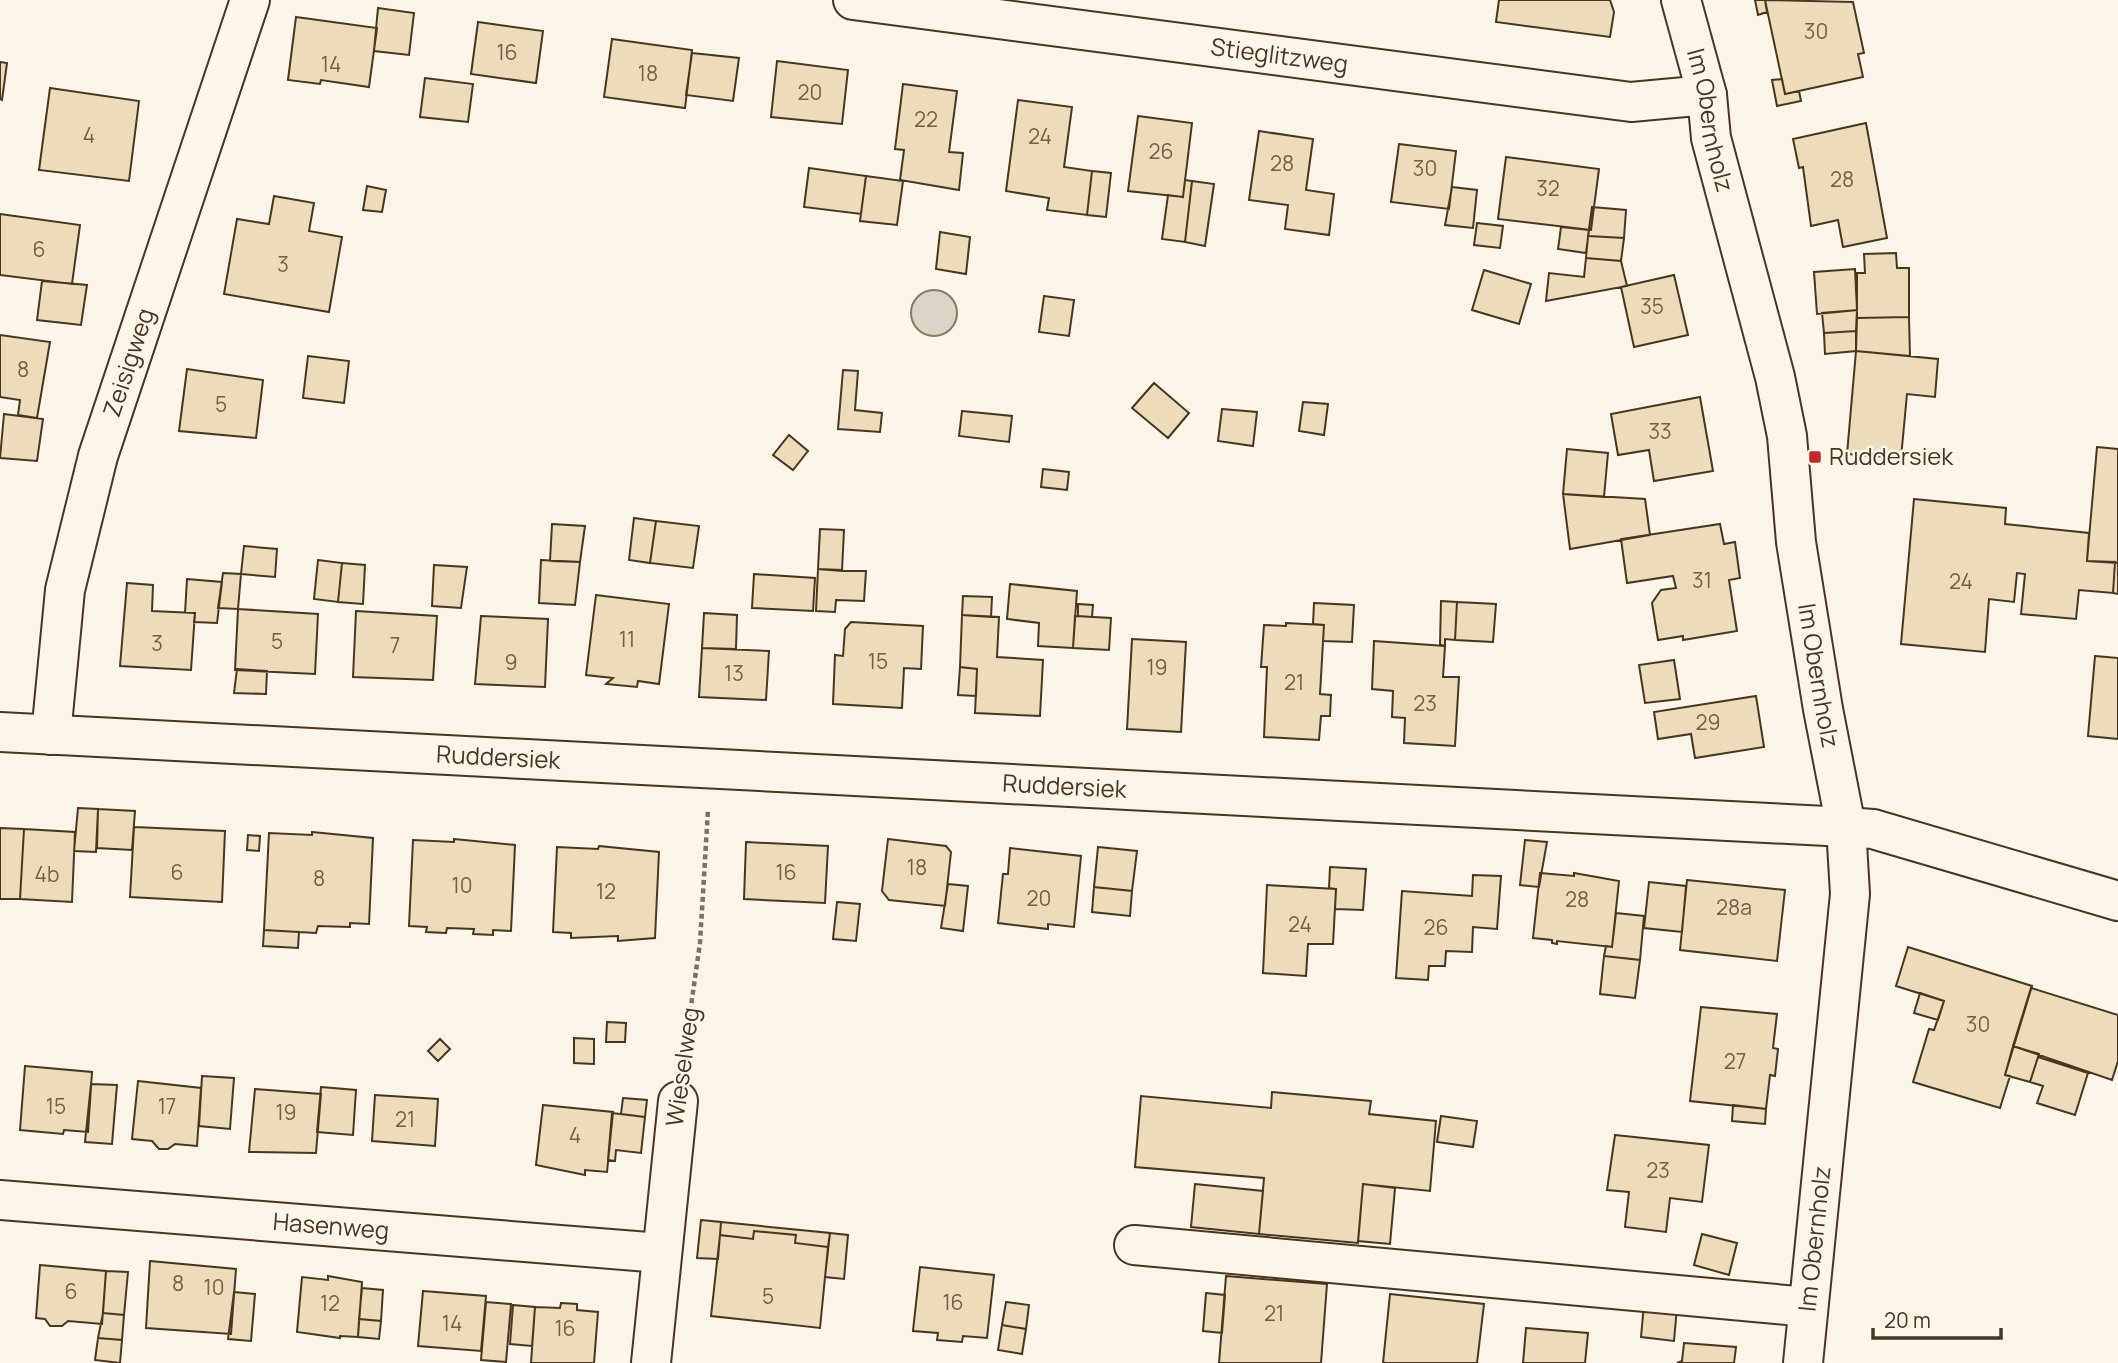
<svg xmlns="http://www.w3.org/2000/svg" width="2118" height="1363" viewBox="0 0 2118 1363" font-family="Manrope,sans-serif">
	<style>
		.water { fill: #dcd4c6; stroke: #887966; stroke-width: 2 }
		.building { fill: #ecdcbc; stroke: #4a3520; stroke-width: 2 }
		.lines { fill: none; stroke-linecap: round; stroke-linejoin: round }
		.minor-casing { stroke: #4a3520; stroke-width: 42 }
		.path { stroke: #7f6f5c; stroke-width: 4.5; stroke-dasharray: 5 3.5; stroke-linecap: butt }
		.minor { stroke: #fbf6e9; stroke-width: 38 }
		.poi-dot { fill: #c62828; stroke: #fbf6e9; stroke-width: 2.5 }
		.labels { text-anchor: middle; stroke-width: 5; stroke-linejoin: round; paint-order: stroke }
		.number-label { font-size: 21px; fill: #725f47 }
		.street-label { font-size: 24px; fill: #4a3520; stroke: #fbf6e9 }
		.poi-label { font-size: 24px; fill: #4a3520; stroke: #fbf6e9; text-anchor: start }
	</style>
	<rect width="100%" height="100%" fill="#fbf6e9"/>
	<!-- water -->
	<path class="water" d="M911 313a23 23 0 1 1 46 0a23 23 0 1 1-46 0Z"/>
	<!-- building -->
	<path class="building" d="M1499,0H1610L1614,12L1610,37L1496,22Z
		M1755,0H1765L1767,12L1758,15Z
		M1765,0L1853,2L1864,53L1858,54L1863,77L1785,94Z
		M378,8L414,13L409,55L374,51Z
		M296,17L377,28L369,87L321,80L320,84L288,80Z
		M478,22L543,31L536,83L471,74Z
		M612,39L692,50L685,108L604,97Z
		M692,53L739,58L733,101L686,95Z
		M777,61L848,70L842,124L771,117Z
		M0,62L7,63L2,100L0,99Z
		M425,78L473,84L468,122L420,117Z
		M1782,79L1785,94L1799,91L1801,101L1777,106L1772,80Z
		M903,84L957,91L949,152L963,153L959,190L900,180L904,150L895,149Z
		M50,88L139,101L129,181L39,170Z
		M1018,100L1072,107L1064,167L1092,171L1087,215L1047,210L1049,198L1006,191Z
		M1138,116L1192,123L1183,197L1128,191Z
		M1866,123L1887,238L1843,247L1838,220L1811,226L1803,167L1799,168L1793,139Z
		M1259,131L1313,139L1306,190L1334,194L1329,235L1285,229L1288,205L1249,200Z
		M1399,144L1456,151L1449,209L1391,202Z
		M1506,157L1599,169L1591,230L1498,219Z
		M809,168L866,176L861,214L804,207Z
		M1092,171L1111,173L1106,217L1087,215Z
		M866,176L903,181L897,225L860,221Z
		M1185,180L1192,181L1185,242L1162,239L1168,195L1183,197Z
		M1192,181L1214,184L1205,246L1185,242Z
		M367,186L386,190L382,212L363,210Z
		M1452,187L1477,190L1473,228L1445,225Z
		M274,196L314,203L309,231L342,237L329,312L224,294L237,219L269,224Z
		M1592,207L1626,210L1624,238L1588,236Z
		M0,214L80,225L72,284L0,275Z
		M1477,223L1503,226L1500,248L1474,245Z
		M1561,227L1589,230L1586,253L1558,249Z
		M940,232L970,237L966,274L936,269Z
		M1588,236L1624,238L1621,261L1586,258Z
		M1896,253L1897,268H1909V317L1857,318V273H1865L1864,254Z
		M1586,258L1621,261L1627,286L1546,301L1549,273L1584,277Z
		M1855,269L1857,310L1817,314L1814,272Z
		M1484,270L1531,284L1519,324L1472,310Z
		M1674,275L1688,335L1634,347L1621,287Z
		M42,281L87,285L81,325L37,320Z
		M1044,296L1074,300L1069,336L1039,332Z
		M1857,310L1856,331L1824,333L1822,313Z
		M1909,317L1910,356L1856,351L1857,318Z
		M1856,331V351L1825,354L1824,333Z
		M0,335L50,342L37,418L18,415L20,400L0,397Z
		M1856,351L1938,359L1935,397L1907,394L1901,458L1847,454Z
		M308,356L349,361L344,403L303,398Z
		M187,369L263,380L256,438L179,431Z
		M843,370L858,371L855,410L882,413L880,432L838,429Z
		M1154,383L1189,413L1168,438L1132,408Z
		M1700,397L1713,471L1654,481L1649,450L1618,455L1611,414Z
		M1303,402L1328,404L1324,435L1299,431Z
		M1222,409L1257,412L1253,446L1218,441Z
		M962,411L1012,416L1009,442L959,436Z
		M4,414L43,419L37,461L0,458Z
		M789,435L808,451L793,470L773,455Z
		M2097,447L2118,449V563L2087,561Z
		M1567,449L1608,453L1604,497L1563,494Z
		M1043,469L1069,472L1067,490L1041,487Z
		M1563,494L1645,499L1650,535L1570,549Z
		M1914,499L2006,508L2005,524L2089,533L2087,561L2115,562L2113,593L2079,590L2076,619L2021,614L2025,574L2017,573L2014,602L1989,599L1985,652L1901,644Z
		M634,518L656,521L650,563L629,560Z
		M656,521L699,526L693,568L650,563Z
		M552,524L585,526L580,562L550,561Z
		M1720,524L1724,544L1735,542L1740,578L1729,580L1737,631L1683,640V636L1658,640L1652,603L1661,590L1676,588L1673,576L1627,583L1621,539Z
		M820,529L844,530L842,571L818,569Z
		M244,546L277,549L275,577L241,574Z
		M318,560L342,563L338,602L314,599Z
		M541,560L580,562L575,605L539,603Z
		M2115,562L2118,563V594L2113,593Z
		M342,563L365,565L363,604L338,602Z
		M434,565L467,567L461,608L432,606Z
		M818,569L866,571L864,601L836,600L835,612L816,611Z
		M223,573L241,574L238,609L218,608Z
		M754,574L815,578L813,611L752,608Z
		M187,579L222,582L217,623L194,622L195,613H185Z
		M127,583L153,585L152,611L195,613L191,670L120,666Z
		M1010,584L1077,591L1073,648L1038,646L1039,623L1007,619Z
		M596,595L669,604L659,684L638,681L637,687L606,684L613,678L586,675Z
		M963,596L992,597L991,617L962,615Z
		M1441,601L1457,602L1455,640L1445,639V646L1440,645Z
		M1457,602L1496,604L1493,642L1455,640Z
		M1314,603L1354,605L1352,642L1323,641L1324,625L1313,624Z
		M1078,604L1093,605L1092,617L1078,616Z
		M238,609L318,614L315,674L235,670Z
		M356,611L437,616L433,680L353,677Z
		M704,613L737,615L736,649L702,648Z
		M962,615L999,617L997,657L1043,660L1040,716L975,713L977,669L960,667Z
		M481,616L548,619L545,687L475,684Z
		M1075,616L1111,618L1109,650L1073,648Z
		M851,622L923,626L921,669L904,668L902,708L833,704L835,655L843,656L845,629Z
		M1286,623L1324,625L1320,694L1331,695L1330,716H1321L1319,740L1264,737L1267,667H1261L1264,625L1286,626Z
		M1132,639L1186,642L1181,732L1127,729Z
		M1374,641L1445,646L1443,677H1459L1455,746L1404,743L1405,718L1392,717L1393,691L1372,689Z
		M702,648L769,651L766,700L699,697Z
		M2095,656L2118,658V739L2088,736Z
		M1674,660L1680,699L1645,703L1639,665Z
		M960,667L977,669L976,696L958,695Z
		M237,669L267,671L266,694L234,693Z
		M1756,696L1764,747L1695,758L1691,734L1658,739L1654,712Z
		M78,808L98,809L96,852L74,851Z
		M98,809L135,811L132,850L97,848Z
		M134,827L225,831L222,902L130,897Z
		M0,828L24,829L20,899H0Z
		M24,829L75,832L72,902L20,899Z
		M312,832L373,838L369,924L350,923V927L318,926L316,933L264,930L269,833L312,835Z
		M248,835L260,836L259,851L247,850Z
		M454,839L515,845L511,931L493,930V935L473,934L474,929L447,928L446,933L426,932L427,927L409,926L413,840L454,842Z
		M888,839L946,846L951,852L945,906L889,900L882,891Z
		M1525,840L1547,842L1539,887L1520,885Z
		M746,842L828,846L825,903L744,899Z
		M599,846L659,852L655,938L618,941V936L571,938V933L553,932L557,847L598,849Z
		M1098,847L1137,851L1132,891L1094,887Z
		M1010,848L1081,856L1074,927L1048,924V929L998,923L1003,874H1008Z
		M1330,867L1366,869L1363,910L1335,909L1336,889L1329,888Z
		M1540,873L1574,876V873L1619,881L1612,947L1557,941V944L1552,943V940L1533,938Z
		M1473,875L1501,876L1497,929L1473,927L1472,952L1446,951L1445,966H1429L1428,980L1396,978L1402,891L1472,896Z
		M1687,880L1785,890L1777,961L1680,950Z
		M1649,882L1686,886L1682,932L1644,928Z
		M948,884L968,886L963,931L941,928Z
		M1267,885L1336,889L1333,944H1308L1306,976L1263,973Z
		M1094,887L1132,891L1130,916L1092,912Z
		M837,902L860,904L856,941L833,939Z
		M1616,913L1644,916L1640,960L1604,956L1606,946L1612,947Z
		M264,930L299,932L298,948L263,946Z
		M1908,947L2032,986L2005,1075L2010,1076L2000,1108L1913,1082L1929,1029L1934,1030L1944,1001L1896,986Z
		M1604,956L1640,960L1635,998L1600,994Z
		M2031,988L2118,1015V1061L2112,1080L2013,1046Z
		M1920,993L1944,1001L1938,1020L1914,1013Z
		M1701,1007L1777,1014L1773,1048L1778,1049L1775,1076L1770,1075L1766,1109L1690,1101Z
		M607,1022L626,1023L625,1042H606Z
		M574,1038L594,1039V1064L574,1063Z
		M440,1039L450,1049L438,1061L428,1051Z
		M2013,1046L2039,1054L2030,1082L2005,1075Z
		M2038,1057L2088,1073L2075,1115L2037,1103L2043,1086L2030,1082Z
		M25,1066L92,1072L88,1132L64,1130L63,1134L20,1130Z
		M202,1076L234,1078L230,1129L199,1126Z
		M138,1081L201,1088L197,1146L175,1144L168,1149H159L152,1141L132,1139Z
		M91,1084L117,1085L112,1144L85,1142Z
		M321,1087L356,1090L353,1135L317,1132Z
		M255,1089L321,1094L316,1153L249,1152Z
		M1272,1092L1371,1101L1369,1114L1436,1121L1430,1191L1363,1184L1358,1243L1259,1234L1264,1178L1135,1167L1141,1096L1271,1108Z
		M375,1095L438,1099L435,1146L372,1141Z
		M623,1098L647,1100L645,1117L621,1114Z
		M543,1105L613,1112L607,1172L585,1170V1175L536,1165Z
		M1733,1105L1766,1109L1765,1124L1732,1121Z
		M612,1113L645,1117L641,1153L616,1150L615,1161L608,1160Z
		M1441,1116L1477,1121L1473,1147L1437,1142Z
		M1615,1135L1709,1145L1702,1202L1670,1198L1666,1232L1625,1227L1629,1192L1607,1190Z
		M1195,1184L1263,1191L1259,1234L1191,1227Z
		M1363,1184L1395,1188L1390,1244L1358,1241Z
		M701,1220L721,1222L718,1259L697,1258Z
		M721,1222L830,1233L828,1247L795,1243L796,1235L754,1231L753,1239L720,1235Z
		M754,1231L796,1235L795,1243L828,1247L820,1328L711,1316L720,1235L753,1239Z
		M830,1233L848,1235L844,1279L825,1277Z
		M1702,1234L1737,1243L1729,1275L1694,1265Z
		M150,1261L236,1269L231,1334L146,1328Z
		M40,1265L106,1271L102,1324L68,1321L62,1326H50L45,1319L36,1318Z
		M920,1267L994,1275L987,1338L963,1336L962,1342L937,1340L938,1333L913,1331Z
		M106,1271L128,1272L124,1315L103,1313Z
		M328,1276L362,1282L358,1337L340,1336V1338L297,1332L302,1277L328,1280Z
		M1226,1276L1327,1284L1321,1363H1219Z
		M362,1288L383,1290L381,1321L359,1319Z
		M423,1291L486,1296L481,1351L418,1346Z
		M234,1292L255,1294L251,1341L228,1339Z
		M1206,1293L1225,1295L1222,1333L1203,1331Z
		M1390,1294L1484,1304L1477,1363H1383Z
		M486,1302L511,1304L506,1362L481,1360Z
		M1006,1302L1029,1305L1026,1329L1002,1325Z
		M561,1303L577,1304V1310L598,1312L594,1363H531L535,1307L560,1308Z
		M1644,1304L1677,1307L1674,1341L1641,1337Z
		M513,1305L535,1307L532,1346L510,1344Z
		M103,1313L124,1315L122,1340L98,1338Z
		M359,1319L381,1321L379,1339L358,1337Z
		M1002,1325L1026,1329L1022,1354L998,1350Z
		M1526,1328L1588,1333L1585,1363H1523Z
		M98,1338L122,1340L120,1363L95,1360Z
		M1684,1343L1736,1347L1734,1363H1677L1682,1361Z"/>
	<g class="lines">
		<defs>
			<g id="minor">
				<path id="s1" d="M853,0L1631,102L1707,95"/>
				<path id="s2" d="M1681,0L1707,95L1711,138L1775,377L1787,436L1796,542L1823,709L1846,827L1850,894L1803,1363"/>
				<path id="s3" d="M0,732L1846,827L1873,829L2118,901"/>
				<path id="s4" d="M51,735L65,590L98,456L250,0"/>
				<path id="s5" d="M0,1200L661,1253"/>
				<path d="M1134,1245L1808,1307"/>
				<path d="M651,1363L678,1101"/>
			</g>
		</defs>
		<!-- minor casing -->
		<use href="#minor" class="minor-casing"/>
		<!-- path -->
		<path class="path" d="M683,1062L700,943L708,810"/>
		<!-- minor -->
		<use href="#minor" class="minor"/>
	</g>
	<!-- markers -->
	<rect class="poi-dot" x="1808" y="450" width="14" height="14" rx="3.5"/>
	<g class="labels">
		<!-- number labels -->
		<g class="number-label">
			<text x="1816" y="39">30</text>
			<text x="507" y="60">16</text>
			<text x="331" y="72">14</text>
			<text x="648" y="81">18</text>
			<text x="810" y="100">20</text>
			<text x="926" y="127">22</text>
			<text x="89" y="143">4</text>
			<text x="1040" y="144">24</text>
			<text x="1161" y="159">26</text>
			<text x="1282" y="171">28</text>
			<text x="1425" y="176">30</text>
			<text x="1842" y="187">28</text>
			<text x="1548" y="196">32</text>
			<text x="39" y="257">6</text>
			<text x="283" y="272">3</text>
			<text x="1652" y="314">35</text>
			<text x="23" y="377">8</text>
			<text x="221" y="412">5</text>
			<text x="1660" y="439">33</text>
			<text x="1702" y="588">31</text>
			<text x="1961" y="589">24</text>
			<text x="627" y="647">11</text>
			<text x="277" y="649">5</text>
			<text x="157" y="651">3</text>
			<text x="395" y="653">7</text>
			<text x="878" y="669">15</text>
			<text x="511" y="670">9</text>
			<text x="1157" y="675">19</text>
			<text x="734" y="681">13</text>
			<text x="1294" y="690">21</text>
			<text x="1425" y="711">23</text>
			<text x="1708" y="730">29</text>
			<text x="917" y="875">18</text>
			<text x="177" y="880">6</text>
			<text x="786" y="880">16</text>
			<text x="47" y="882">4b</text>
			<text x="319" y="886">8</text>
			<text x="462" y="893">10</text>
			<text x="606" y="899">12</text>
			<text x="1039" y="906">20</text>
			<text x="1577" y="907">28</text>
			<text x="1734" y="915">28a</text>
			<text x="1300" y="932">24</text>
			<text x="1436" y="935">26</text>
			<text x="1978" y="1032">30</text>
			<text x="1735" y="1069">27</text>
			<text x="56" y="1114">15</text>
			<text x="167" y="1114">17</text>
			<text x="286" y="1120">19</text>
			<text x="405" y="1127">21</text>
			<text x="575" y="1143">4</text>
			<text x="1658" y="1178">23</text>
			<text x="178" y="1291">8</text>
			<text x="214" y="1295">10</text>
			<text x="71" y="1299">6</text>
			<text x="768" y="1304">5</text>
			<text x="953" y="1310">16</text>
			<text x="330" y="1311">12</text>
			<text x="1274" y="1321">21</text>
			<text x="452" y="1331">14</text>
			<text x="565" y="1336">16</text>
		</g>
		<!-- street labels -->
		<g class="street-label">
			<text dy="8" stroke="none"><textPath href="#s1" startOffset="430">Stieglitzweg</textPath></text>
			<text dy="8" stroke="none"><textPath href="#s2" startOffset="124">Im Obernholz</textPath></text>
			<text dy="8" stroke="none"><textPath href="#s4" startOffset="382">Zeisigweg</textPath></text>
			<text dy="8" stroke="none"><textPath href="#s2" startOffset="691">Im Obernholz</textPath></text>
			<text dy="8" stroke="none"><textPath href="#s3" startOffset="499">Ruddersiek</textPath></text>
			<text dy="8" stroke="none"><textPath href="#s3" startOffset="1066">Ruddersiek</textPath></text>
			<text transform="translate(683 1067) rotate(-82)" y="8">Wieselweg</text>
			<text dy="8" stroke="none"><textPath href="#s5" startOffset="332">Hasenweg</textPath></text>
			<text transform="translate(1815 1239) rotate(-84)" y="8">Im Obernholz</text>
		</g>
		<!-- poi labels -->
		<g class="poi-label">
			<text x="1829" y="465">Ruddersiek</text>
		</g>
	</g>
	<!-- scale -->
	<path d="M1873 1328v10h128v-10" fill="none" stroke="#4a3520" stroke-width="3.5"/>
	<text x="1884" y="1328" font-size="21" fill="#4a3520" stroke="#fbf6e9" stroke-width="5" paint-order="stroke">20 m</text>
</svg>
